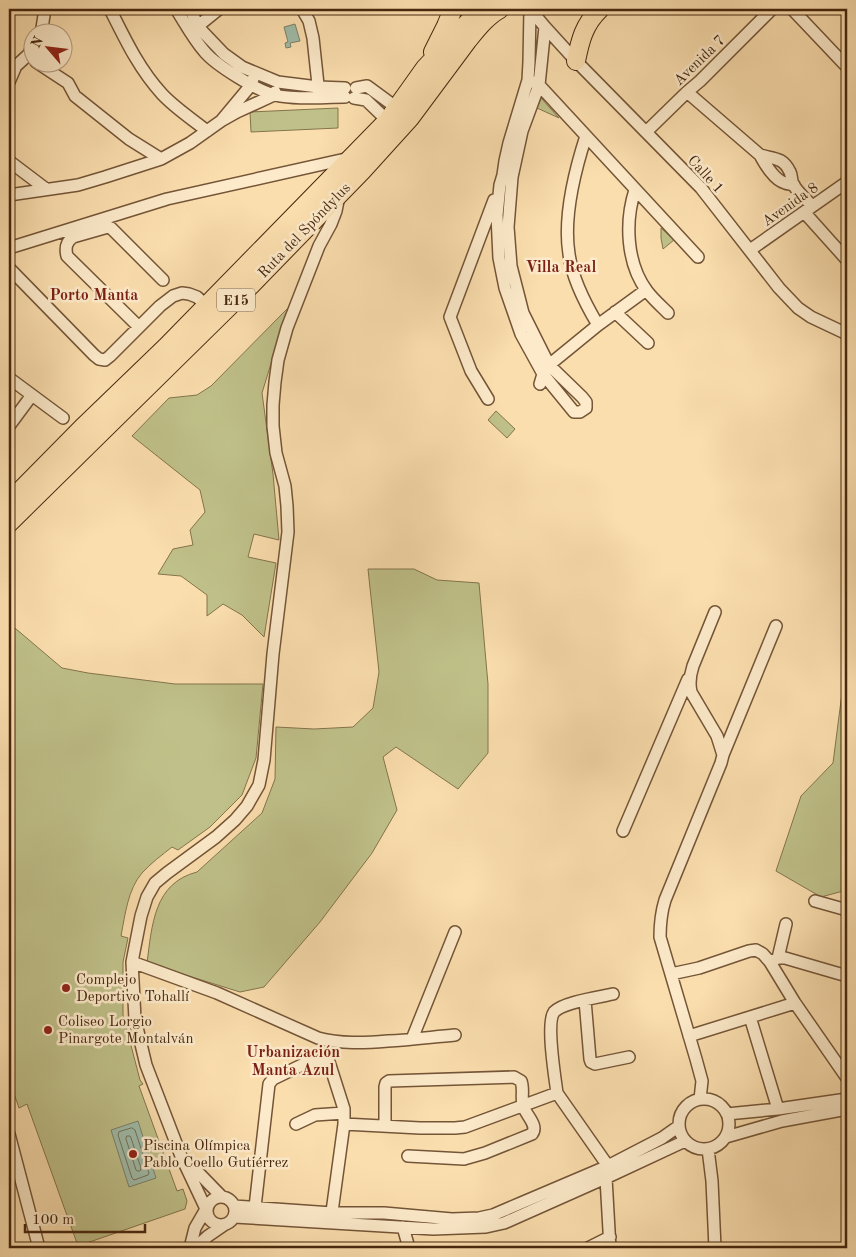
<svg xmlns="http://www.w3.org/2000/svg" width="856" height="1257" viewBox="0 0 856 1257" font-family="'Old Standard TT',serif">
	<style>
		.green { fill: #c0c18a; stroke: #84744c }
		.water { fill: #9fbca9; stroke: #7c806b }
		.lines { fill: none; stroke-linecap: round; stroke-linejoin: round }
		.shore { stroke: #73725c; stroke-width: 1 }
		.minor-casing { stroke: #745537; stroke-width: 14 }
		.highway-casing { stroke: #47270f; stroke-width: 20 }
		.minor { stroke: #fceaca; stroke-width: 11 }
		.highway { stroke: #fbdeae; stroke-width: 18 }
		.poi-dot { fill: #8f2418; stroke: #fceaca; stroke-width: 2 }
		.labels { text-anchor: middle; stroke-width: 5; stroke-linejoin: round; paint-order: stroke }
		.shield { fill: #fceaca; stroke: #7d6247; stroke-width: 1 }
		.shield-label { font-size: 14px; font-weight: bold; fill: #47270f }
		.street-label { font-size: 15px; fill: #47270f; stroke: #fceaca }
		.poi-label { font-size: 15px; fill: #47270f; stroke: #fceaca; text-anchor: start }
		.neighbourhood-label { font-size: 16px; font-weight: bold; fill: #7a1f14; stroke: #fceaca }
	</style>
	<rect width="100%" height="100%" fill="#fbdeae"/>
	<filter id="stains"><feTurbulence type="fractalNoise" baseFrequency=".004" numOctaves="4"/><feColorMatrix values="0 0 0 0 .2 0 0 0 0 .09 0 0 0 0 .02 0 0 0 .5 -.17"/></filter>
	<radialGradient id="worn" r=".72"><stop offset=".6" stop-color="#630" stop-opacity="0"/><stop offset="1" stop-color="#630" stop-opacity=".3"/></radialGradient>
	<!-- green -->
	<path class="green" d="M541,98L559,118L537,108Z
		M338,108V128L251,132L250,112Z
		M661,228L674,240L663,249L661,238Z
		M288,308L262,393L273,474L279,540L254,534L248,557L276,563L264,637L242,615L223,604L207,616V595L181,576L158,574L173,549L193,545L190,530L205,512L200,490L132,436L169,398L197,395L211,386Z
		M496,411L515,429L507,438L488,420Z
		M368,569H414L437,580L479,583L488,684V753L458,789L396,747L383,757L397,810L372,853L320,922L264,987L240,992L147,963C152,925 154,883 197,872L262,813L275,779L276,727L314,729L353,727L373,708L379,672Z
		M9,623L62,668L88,673L175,684H263L256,758L242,795L210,827L178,850L172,847C162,855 151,863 142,873C128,889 125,915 121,936L128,938L123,962V1015L140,1080L143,1084L139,1086L177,1191L183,1189L187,1201L185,1209L78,1246L27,1104L19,1108L9,1079Z
		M847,691V890L821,897L776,871L801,796L833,763L842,693Z"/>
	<!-- water -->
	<path class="water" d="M295,24L300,41L290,43L291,47L286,48L285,43L288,42L284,27Z
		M138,1121L156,1178L129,1187L111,1130Z"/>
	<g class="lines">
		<!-- shore -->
		<path class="shore" d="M132,1128L135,1130L149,1173L148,1175L134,1180L132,1178L118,1135L119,1132Z
			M127,1136H130L131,1138L141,1168L140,1171H137L136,1170L126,1139Z"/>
		<defs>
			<path id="minor" d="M110,9C125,39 139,69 162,94C175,108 192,119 207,131
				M176,9C185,23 193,38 204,51C215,65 258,91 275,95C298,100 322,97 345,97
				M190,9L198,26L203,32L224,54L242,67L278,82L318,87L345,88
				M302,9L309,21L313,38L319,94
				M530,9L529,62L528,80L509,143L505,161L503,175L500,185L497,215L499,258L505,288L521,334L543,374L574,412H580L586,408V402L582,397L549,365L523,313L511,266L508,227L512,177L522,131L539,85L545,27
				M530,9L545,27L576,61L701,188L779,288L798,308L811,317L847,334
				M792,9L847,67
				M194,30L198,26L219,9
				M41,32L42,28L45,9
				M36,62L68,83L75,96L129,139L161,159
				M253,79L251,85L221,121L237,112L274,95L275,92
				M9,82L16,66L28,55L32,48
				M533,82L539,85L698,257
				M356,88L367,86L401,111
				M687,92L760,155C774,159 783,157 790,172C792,176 791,180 793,184C797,192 806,199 812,206
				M354,98L366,100L392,125
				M646,132L687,92L700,81L772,9
				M586,136C575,170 563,217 569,254C572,277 586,305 598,325
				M760,155C765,164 774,180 785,183C788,184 791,184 794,185
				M9,161L46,189
				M635,190C625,221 626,263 647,291C653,299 661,306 668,313
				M9,195L78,185L105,177L161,159L190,143L221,121
				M804,212L847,260
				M9,248L167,199L350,158
				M750,250L847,182
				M9,268L94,355L99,359L105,360L110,356L160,306L173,296L182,293L189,294L197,297L210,309
				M615,312L648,343
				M139,327L67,256C65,248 66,242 73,237L108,227L111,228L163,280
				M9,378L63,418
				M540,384L543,374L549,365L598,325L646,290
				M488,399L471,371L450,317L494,200
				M9,426L32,395
				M723,755L776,626
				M623,831L688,679
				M815,901L847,910
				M778,958L786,924
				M132,962L217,993L318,1038C341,1044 364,1043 388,1041C410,1040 432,1037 455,1035
				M770,962L778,958H785L847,976
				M671,974L699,968L749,951L756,950L763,954L770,962L795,1003L847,1078
				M585,1000L590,1059L591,1062L595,1064L629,1057
				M750,1017L778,1109
				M689,1036L795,1003
				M412,1039L455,932
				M557,1093C555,1078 546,1023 554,1012C563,1002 600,997 613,994
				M679 1124a25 25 0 1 1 50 0a25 25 0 1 1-50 0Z
				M700,1099L702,1081L696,1059L660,937C660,924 661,913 665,900L721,763L723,755L717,736L691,692C689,683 690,675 693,666L715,612
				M727,1114L778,1109L847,1099
				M296,1124L315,1115L344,1113
				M344,1124L420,1128H455L465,1127L557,1093L608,1166L606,1178L610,1248
				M385,1126V1087L386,1083L389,1081L514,1077L521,1081C524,1089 521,1097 523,1105C525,1115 539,1125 532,1134L485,1153L464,1159L408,1156
				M9,1134L39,1248
				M726,1137L782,1121L847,1109
				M708,1149L712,1181L715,1248
				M188,1162L222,1197
				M207 1211a14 14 0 1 1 28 0a14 14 0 1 1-28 0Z
				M234,1206L332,1213H384L452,1219L479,1218L493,1215L521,1203L608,1166L662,1138L679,1126
				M255,1207L269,1084L273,1079L304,1064L329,1062L344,1109V1124L331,1219
				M234,1217L433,1229L486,1227L504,1223L612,1175L685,1141
				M403,1227L409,1248
				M190,1248L195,1228L206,1209L181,1156L146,1065L135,1019L132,962L141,916L147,897L155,883L167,873L216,837L235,820L247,806L259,785L264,760L273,654L288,532L287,506L285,486L276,453L273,426V405L275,382L278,360L287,328L319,246L331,224L336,211L339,196
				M195,1248L208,1236L224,1225
				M588,1248L610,1237"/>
			<path id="highway" d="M433,52L446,26L453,9
				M576,61C580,41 584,24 600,9
				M9,502L81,429L166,347L388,120L425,68L475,15
				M9,523L250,286L362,171L410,118L468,40C477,29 487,16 500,9"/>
		</defs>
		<!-- minor casing -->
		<use href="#minor" class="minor-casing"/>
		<!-- highway casing -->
		<use href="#highway" class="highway-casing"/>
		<!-- minor -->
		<use href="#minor" class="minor"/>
		<!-- highway -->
		<use href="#highway" class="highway"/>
	</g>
	<!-- markers -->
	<g class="poi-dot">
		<circle cx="66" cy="988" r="5"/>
		<circle cx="48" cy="1030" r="5"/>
		<circle cx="133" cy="1154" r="5"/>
	</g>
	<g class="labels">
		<!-- shield labels -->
		<rect class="shield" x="217" y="288.5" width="38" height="23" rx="4"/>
		<g class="shield-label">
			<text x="236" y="305">E15</text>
		</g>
		<!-- street labels -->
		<g class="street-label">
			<text transform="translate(699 60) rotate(-44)" y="5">Avenida 7</text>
			<text transform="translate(706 174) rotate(48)" y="5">Calle 1</text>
			<text transform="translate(790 204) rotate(-35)" y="5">Avenida 8</text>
			<text transform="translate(304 230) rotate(-46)" y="5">Ruta del Spóndylus</text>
		</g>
		<!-- poi labels -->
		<g class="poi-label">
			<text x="76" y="984">Complejo<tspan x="76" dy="17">Deportivo Tohallí</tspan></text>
			<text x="58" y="1026">Coliseo Lorgio<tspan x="58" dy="17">Pinargote Montalván</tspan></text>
			<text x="143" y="1150">Piscina Olímpica<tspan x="143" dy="17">Pablo Coello Gutiérrez</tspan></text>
		</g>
		<!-- neighbourhood labels -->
		<g class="neighbourhood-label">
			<text x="561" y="272">Villa Real</text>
			<text x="94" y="300">Porto Manta</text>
			<text x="293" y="1057">Urbanización<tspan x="293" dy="18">Manta Azul</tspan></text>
		</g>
	</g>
	<!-- margin -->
	<rect width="856" height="1257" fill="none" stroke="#fbdeae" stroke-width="30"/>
	<rect x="10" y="10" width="836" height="1237" fill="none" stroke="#47270f" stroke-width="2.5"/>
	<rect x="15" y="15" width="826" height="1227" fill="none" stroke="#47270f"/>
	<!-- north arrow -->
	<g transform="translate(48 48) rotate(298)"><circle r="24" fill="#fceaca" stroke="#b49c7f"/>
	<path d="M0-4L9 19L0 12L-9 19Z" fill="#8f2418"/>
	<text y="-8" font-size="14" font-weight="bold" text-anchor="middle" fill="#47270f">N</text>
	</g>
	<!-- scale -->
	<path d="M25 1224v8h120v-8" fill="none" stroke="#47270f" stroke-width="2.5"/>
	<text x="32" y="1224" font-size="15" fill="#47270f" stroke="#fceaca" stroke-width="4" paint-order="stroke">100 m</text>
	<rect width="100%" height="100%" filter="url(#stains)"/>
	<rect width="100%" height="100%" fill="url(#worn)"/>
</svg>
